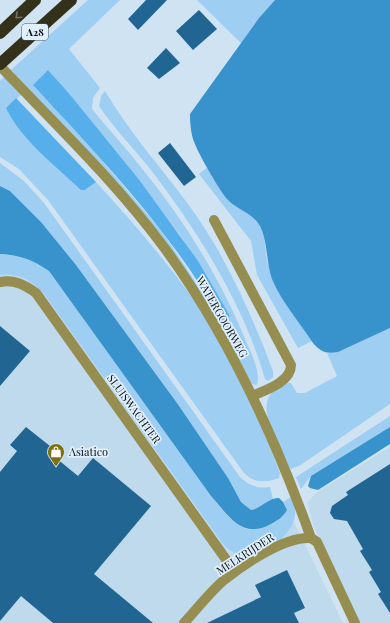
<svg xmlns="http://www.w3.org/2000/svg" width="390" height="623" viewBox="0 0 390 623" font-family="'Playfair Display',serif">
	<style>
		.built { fill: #bfd9ed }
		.green { fill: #9ecef2; fill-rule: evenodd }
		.forest { fill: #56aeea }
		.water { fill: #3892cc }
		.building { fill: #216692 }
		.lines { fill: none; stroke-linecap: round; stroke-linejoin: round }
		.minor { stroke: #968d50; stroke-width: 10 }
		.highway { stroke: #34311b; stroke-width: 12 }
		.oneway { stroke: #70746a }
		.labels { text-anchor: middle; stroke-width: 3.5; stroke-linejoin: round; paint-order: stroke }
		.shield { fill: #e0effc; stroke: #4a535a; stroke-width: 1 }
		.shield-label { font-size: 10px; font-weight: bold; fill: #0a1015 }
		.street-label { font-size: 11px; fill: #0a1015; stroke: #e0effc }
		.poi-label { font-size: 11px; fill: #0a1015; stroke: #e0effc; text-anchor: start }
	</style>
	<rect width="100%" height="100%" fill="#cfe3f2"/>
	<!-- built -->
	<path class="built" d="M0,263L38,274L219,514L291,516L343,623H0Z
		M390,447V623H360L314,527L307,502L319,491Z"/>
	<!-- green -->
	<path class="green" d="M88,0H120L69,49L100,88L93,98L92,109C109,130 127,149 143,170C185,221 221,280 246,341C251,354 261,371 257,385L252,384L213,314L63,125L11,70ZM48,70L67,91L180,235L230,316L224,325L163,233L92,149L33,85Z
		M197,0H275L259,18L241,43Z
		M4,77L21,95L6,108L85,190L96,182C129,218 162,256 191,296C229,350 257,412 280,473L279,478C265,483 254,483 244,473L48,200L19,169L0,157V81Z
		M105,91C129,132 160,166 188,204C225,254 251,313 273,371V377L268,381L265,379C243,303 199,233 151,170C134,148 114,129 99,106L101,96Z
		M0,163L24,181L44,203L240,477C248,485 258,489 270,487L273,499L260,508L251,510L241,502L228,479L177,403L76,265L41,222L10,191L0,186Z
		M208,167L226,198L254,218L259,224L264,235L267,261L273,280L312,341L298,348L257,275L251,241L199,174Z
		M0,254C20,255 33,260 49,271L211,496C224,511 241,539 264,527C272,523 280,515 287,510L283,502L291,497C293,503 296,509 295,515C293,536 262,558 241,555C233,553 228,549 223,544L45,295C32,281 20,272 0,275Z
		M390,328V404L299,466L290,469C281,449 251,404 277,388C282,385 285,383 291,383L297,393H305L337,376L327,353L338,352Z
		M390,416V427L311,476L301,489L296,477Z"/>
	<!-- forest -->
	<path class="forest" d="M48,70L67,91L140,181L198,261L230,316L224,325C175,235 102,160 33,85Z
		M16,98L96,182L85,190H81C55,165 22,141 6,108Z"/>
	<!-- water -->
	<path class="water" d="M275,0H390V328L338,352C326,354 321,352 313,343C300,323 281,301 272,279C266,262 268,242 260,226C253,213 237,210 227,199C220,191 199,155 195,144C191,136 190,123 190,114L259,18Z
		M0,186L10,191L41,222L76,265L177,403L228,478L241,502L251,510C262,508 268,498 279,498L283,502L287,510C283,517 278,520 271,524C242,540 229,516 211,496L49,271C33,260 20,255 0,254Z
		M390,427V444L318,490L310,488L308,486L311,476Z"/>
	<!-- building -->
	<path class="building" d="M146,0H167L138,30L128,19Z
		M199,10L217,29L193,50L176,31Z
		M166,48L180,63L159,79L147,68Z
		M170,143L196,177L184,186L158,153Z
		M0,326L30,351L0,386Z
		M26,427L60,454L56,458L78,476L93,458L151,506L94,574L153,623H53L21,596L0,621V472L17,451L10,445Z
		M390,464V613L378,594L381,592L369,572L372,570L360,551L363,549L347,521L334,519L330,513L332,506L348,495L346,492Z
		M287,570L305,608L294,613L299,623H207L261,597L255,585Z"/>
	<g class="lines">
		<!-- minor -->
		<path class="minor" d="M0,66C57,126 117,183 166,250C229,337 275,437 311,538L317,542L355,623
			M214,220L291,365C291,382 266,390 252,396
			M0,282C14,279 25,285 36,293L235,572
			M184,623C197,609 209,593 224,580C244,564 285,536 311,538"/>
		<!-- highway -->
		<path class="highway" d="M0,33L35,0
			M0,64L71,0"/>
	</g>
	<!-- one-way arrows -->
	<defs><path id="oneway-chevron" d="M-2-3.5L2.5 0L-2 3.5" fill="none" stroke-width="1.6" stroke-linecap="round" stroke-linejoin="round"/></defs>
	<use class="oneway" href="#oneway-chevron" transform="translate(18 16) rotate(137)"/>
	<!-- icons -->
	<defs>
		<symbol id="shop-pin" viewBox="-11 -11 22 30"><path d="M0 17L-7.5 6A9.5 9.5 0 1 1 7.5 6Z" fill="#7d700f" stroke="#e0effc"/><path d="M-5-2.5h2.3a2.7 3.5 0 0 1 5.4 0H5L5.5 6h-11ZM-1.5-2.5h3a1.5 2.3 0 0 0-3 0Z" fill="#fff"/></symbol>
	</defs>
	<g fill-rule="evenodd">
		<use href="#shop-pin" x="46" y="442" width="20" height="27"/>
	</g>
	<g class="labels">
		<!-- shield labels -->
		<rect class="shield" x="22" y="24" width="26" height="16" rx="3"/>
		<g class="shield-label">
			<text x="35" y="36">A28</text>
		</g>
		<!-- street labels -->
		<g class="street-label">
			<text transform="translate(222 317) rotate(60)" y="4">WATERGOORWEG</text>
			<text transform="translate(134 409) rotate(54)" y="4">SLUISWACHTER</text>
			<text transform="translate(245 554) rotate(-33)" y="4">MELKRIJDER</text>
		</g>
		<!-- poi labels -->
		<g class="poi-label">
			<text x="69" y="456">Asiatico</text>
		</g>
	</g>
</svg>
